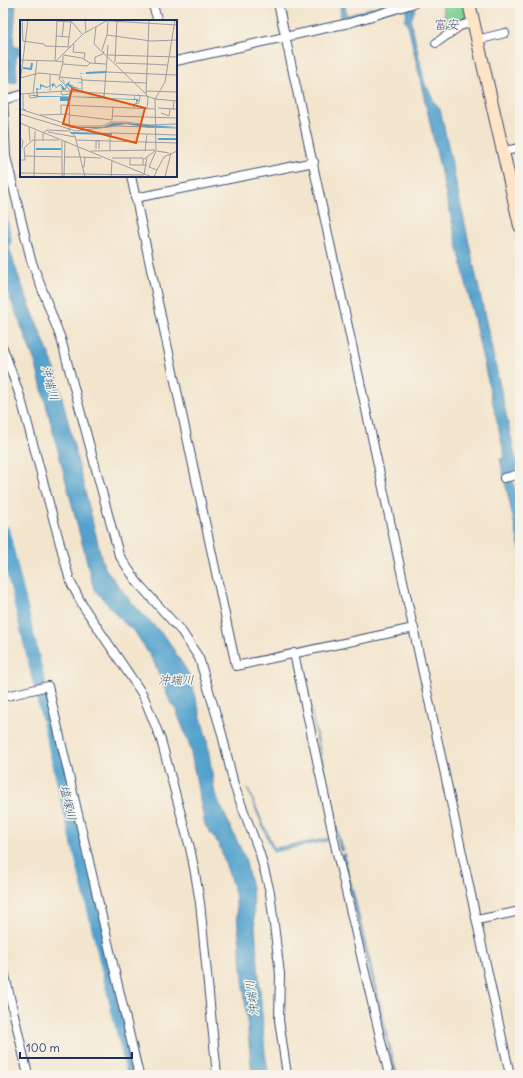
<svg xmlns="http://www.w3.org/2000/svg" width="523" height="1078" viewBox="0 0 523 1078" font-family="Delius,'Klee One',sans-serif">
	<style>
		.green { fill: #82d393; stroke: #4e8178 }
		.water { fill: #53a2cd; stroke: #376896 }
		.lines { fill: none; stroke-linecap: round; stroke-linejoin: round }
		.river { stroke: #53a2cd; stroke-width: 13 }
		.street-casing { stroke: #3b4a6f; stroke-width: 10 }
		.secondary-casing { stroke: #3b4a6f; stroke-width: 14 }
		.street { stroke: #fff; stroke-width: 8 }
		.secondary { stroke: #ffe4c6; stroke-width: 12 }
		.labels { text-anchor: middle; stroke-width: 3; stroke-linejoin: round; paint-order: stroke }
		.water-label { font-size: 12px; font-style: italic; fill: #2f5785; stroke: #f7f3e8 }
		.quarter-label { font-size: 13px; fill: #545a8c; stroke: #f7f3e8 }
		.inset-river { fill: none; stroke: #53a2cd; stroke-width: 2 }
		.inset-road { fill: none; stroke: #9d9ca1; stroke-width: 1 }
		.view { fill: #de5710; fill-opacity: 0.15; stroke: #de5710; stroke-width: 2 }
		.inset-edge { fill: none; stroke: #1b2f5e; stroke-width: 2 }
	</style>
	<rect width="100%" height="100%" fill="#f7f3e8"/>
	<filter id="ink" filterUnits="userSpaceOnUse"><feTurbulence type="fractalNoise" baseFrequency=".025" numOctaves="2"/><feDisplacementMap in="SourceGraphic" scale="8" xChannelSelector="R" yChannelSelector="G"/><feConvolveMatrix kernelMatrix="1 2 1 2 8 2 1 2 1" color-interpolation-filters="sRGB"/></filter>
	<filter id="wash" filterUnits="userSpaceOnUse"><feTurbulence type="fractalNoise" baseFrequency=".012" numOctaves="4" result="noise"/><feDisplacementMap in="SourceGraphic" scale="16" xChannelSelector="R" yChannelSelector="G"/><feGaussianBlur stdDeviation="0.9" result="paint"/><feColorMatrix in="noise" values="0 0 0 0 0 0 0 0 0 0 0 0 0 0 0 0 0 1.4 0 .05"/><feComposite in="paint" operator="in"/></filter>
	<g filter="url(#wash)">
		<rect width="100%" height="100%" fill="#f3e5cd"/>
		<!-- green -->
		<path class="green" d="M442,3H462L468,22L447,30Z"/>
		<!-- water -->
		<path class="water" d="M10,3H16L13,45L18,48H21V53L18,54L16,59L17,82L9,83L7,46Z
			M340,3H345L346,13L348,15L387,3H413L415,9L411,21L425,85C432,92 432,103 440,109L516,460L520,459V466L516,467L517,470L511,472L520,513V549L500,459L505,457L407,21H405L404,18L407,16L405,7L341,22Z
			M3,197L11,240L9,248L19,278L55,369L103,564L107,571L132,603L167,639L190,676L207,740L215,794L245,858L252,889L265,1053L269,1075H252L235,893L219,844L205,825L189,743L176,710L171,704L154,662L135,632L122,621L94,589L35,362L3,279Z
			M298,649L340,842L344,850L340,851Z
			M247,787L274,848L331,838V840L273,852Z
			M346,854L345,858L397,1075H395L342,858L341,855Z"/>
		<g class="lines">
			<!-- river -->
			<path class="river" d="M3,531L133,1075"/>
		</g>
	</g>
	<g filter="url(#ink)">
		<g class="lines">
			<defs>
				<path id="street" d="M152,3L158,21
					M278,3L510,1075
					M477,40L505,33
					M436,43L460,26L473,22
					M176,61L349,23L415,3
					M3,94L6,157L31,260L61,339L119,555L137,582L182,632L199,658L222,734L234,785L260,854L270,892L280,974L279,1020L287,1075
					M3,100L21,95
					M504,151L520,148
					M131,176L236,666L414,628
					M135,198L314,162
					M3,348L21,399L70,581L83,606L143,695L161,740L190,848L195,873L200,903L217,1075
					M504,478L520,474
					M294,653L336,849L389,1075
					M3,697L48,686L139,1075
					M477,920L520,911
					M3,967L28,1075"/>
				<path id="secondary" d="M469,3L520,226"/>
			</defs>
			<!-- street casing -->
			<use href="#street" class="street-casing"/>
			<!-- secondary casing -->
			<use href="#secondary" class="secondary-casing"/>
			<!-- street -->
			<use href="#street" class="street"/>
			<!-- secondary -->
			<use href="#secondary" class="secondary"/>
		</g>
	</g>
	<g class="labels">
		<!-- water labels -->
		<g class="water-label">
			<text transform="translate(50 383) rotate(75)" y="4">沖端川</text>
			<text x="176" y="684">沖端川</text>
			<text transform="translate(68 803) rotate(77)" y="4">塩塚川</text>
			<text transform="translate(252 998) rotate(-97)" y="4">沖端川</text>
		</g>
		<!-- quarter labels -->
		<g class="quarter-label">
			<text x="447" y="29">富安</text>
		</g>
	</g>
	<!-- overview -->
	<g transform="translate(20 20)">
		<rect width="157" height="157" fill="#f3e5cd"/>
		<path d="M61,53L63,54L65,53H66L63,54H60L62,59V62L61,63H56L54,66H51L62,69L51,68L47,65L46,69L45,70H42L41,65L36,68L34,65L32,68V65L27,68L21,66V69L17,70L18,76L83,77L84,74V78L114,79L115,75L118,76L119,72V76H115V79H117L119,80L116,83V80L51,77L50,81H40V77H18L9,75H17L16,68L20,69V64L27,67L34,63L36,67L41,64L45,69L46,64L43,61L42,58L46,64L50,61L49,64L54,66L56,63L62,62L60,54ZM0,90L49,107H83L92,103H105L157,107L129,108L106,104L84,108H52Z" fill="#53a2cd"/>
		<path class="inset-river" d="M3,48L11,49L12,43M66,53L86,52M51,113L92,114M138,119H157M16,129H41"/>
		<path class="inset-road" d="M2,0L3,21L24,24L25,26L51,27M65,0L66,12M74,0L157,5M76,7L74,24L126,74L128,78L127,89M87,15L131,21L157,20M36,16L49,17M42,17L44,1M54,24L53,32L65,33L64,39M48,26L51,1M82,30L87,15L88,2M43,35L62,38L70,43L67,46L43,44M88,35L157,37M0,40L36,41L63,14L88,0M35,41L37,1L52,2L62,14M36,41L43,42V36M43,42L39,59L50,70L49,111L55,116L65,157M95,42L97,0M70,43L86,44M75,43V37L83,34L84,31M96,43L127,44M127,44L147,45M86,52L157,55M39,57L62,59V73M0,58L19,53L39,55M62,60L126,63M0,63L8,0M30,71V55M41,71L42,75L50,74M126,71L157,72M13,73L17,41M0,74L44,71L127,76L135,79L145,62L155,0M3,74V89L6,90M9,74L10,78L18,77L17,71M126,74L129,0M84,78L88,25M154,81L153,89H157M114,88V84L119,83L120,76M138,88L154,89M0,89L53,106H82L91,102H105L130,105L157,104M141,93L149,96L150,89M0,94L56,111L96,106L157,108M41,94V85L135,89M20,95L50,94M50,95L92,100L93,87M92,96L157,98M0,103L132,157M9,107L10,121M28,112L55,117M127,114L157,115M0,117L3,121L2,128M23,120V113L27,110L48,111M56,120L157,123M76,129V121H79V129M90,130V113L127,114L125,131M71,131L135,130M137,131L149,133M5,136L42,137M45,137H60M60,137L81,138M92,138H123V140M110,138V145H123M0,140H5L4,128L13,120H39M127,145H123V140L135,131M62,147H64L65,137M137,150L144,137L157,131M0,153L124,155L127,137M14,157L15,111M42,157V121M44,157L45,121M91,157L92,140M134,157L137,150L129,147L136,131L135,79L157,81M145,157L151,133"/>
		<path class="view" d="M52,69L125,88L116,123L43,104Z"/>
		<rect width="157" height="157" class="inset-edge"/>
	</g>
	<!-- margin -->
	<rect width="523" height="1078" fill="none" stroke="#f7f3e8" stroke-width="16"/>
	<!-- scale -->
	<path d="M20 1052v6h112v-6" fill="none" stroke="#1b2f5e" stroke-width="2"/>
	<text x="26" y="1052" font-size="12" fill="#1b2f5e" stroke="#f7f3e8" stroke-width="3" paint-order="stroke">100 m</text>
</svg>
